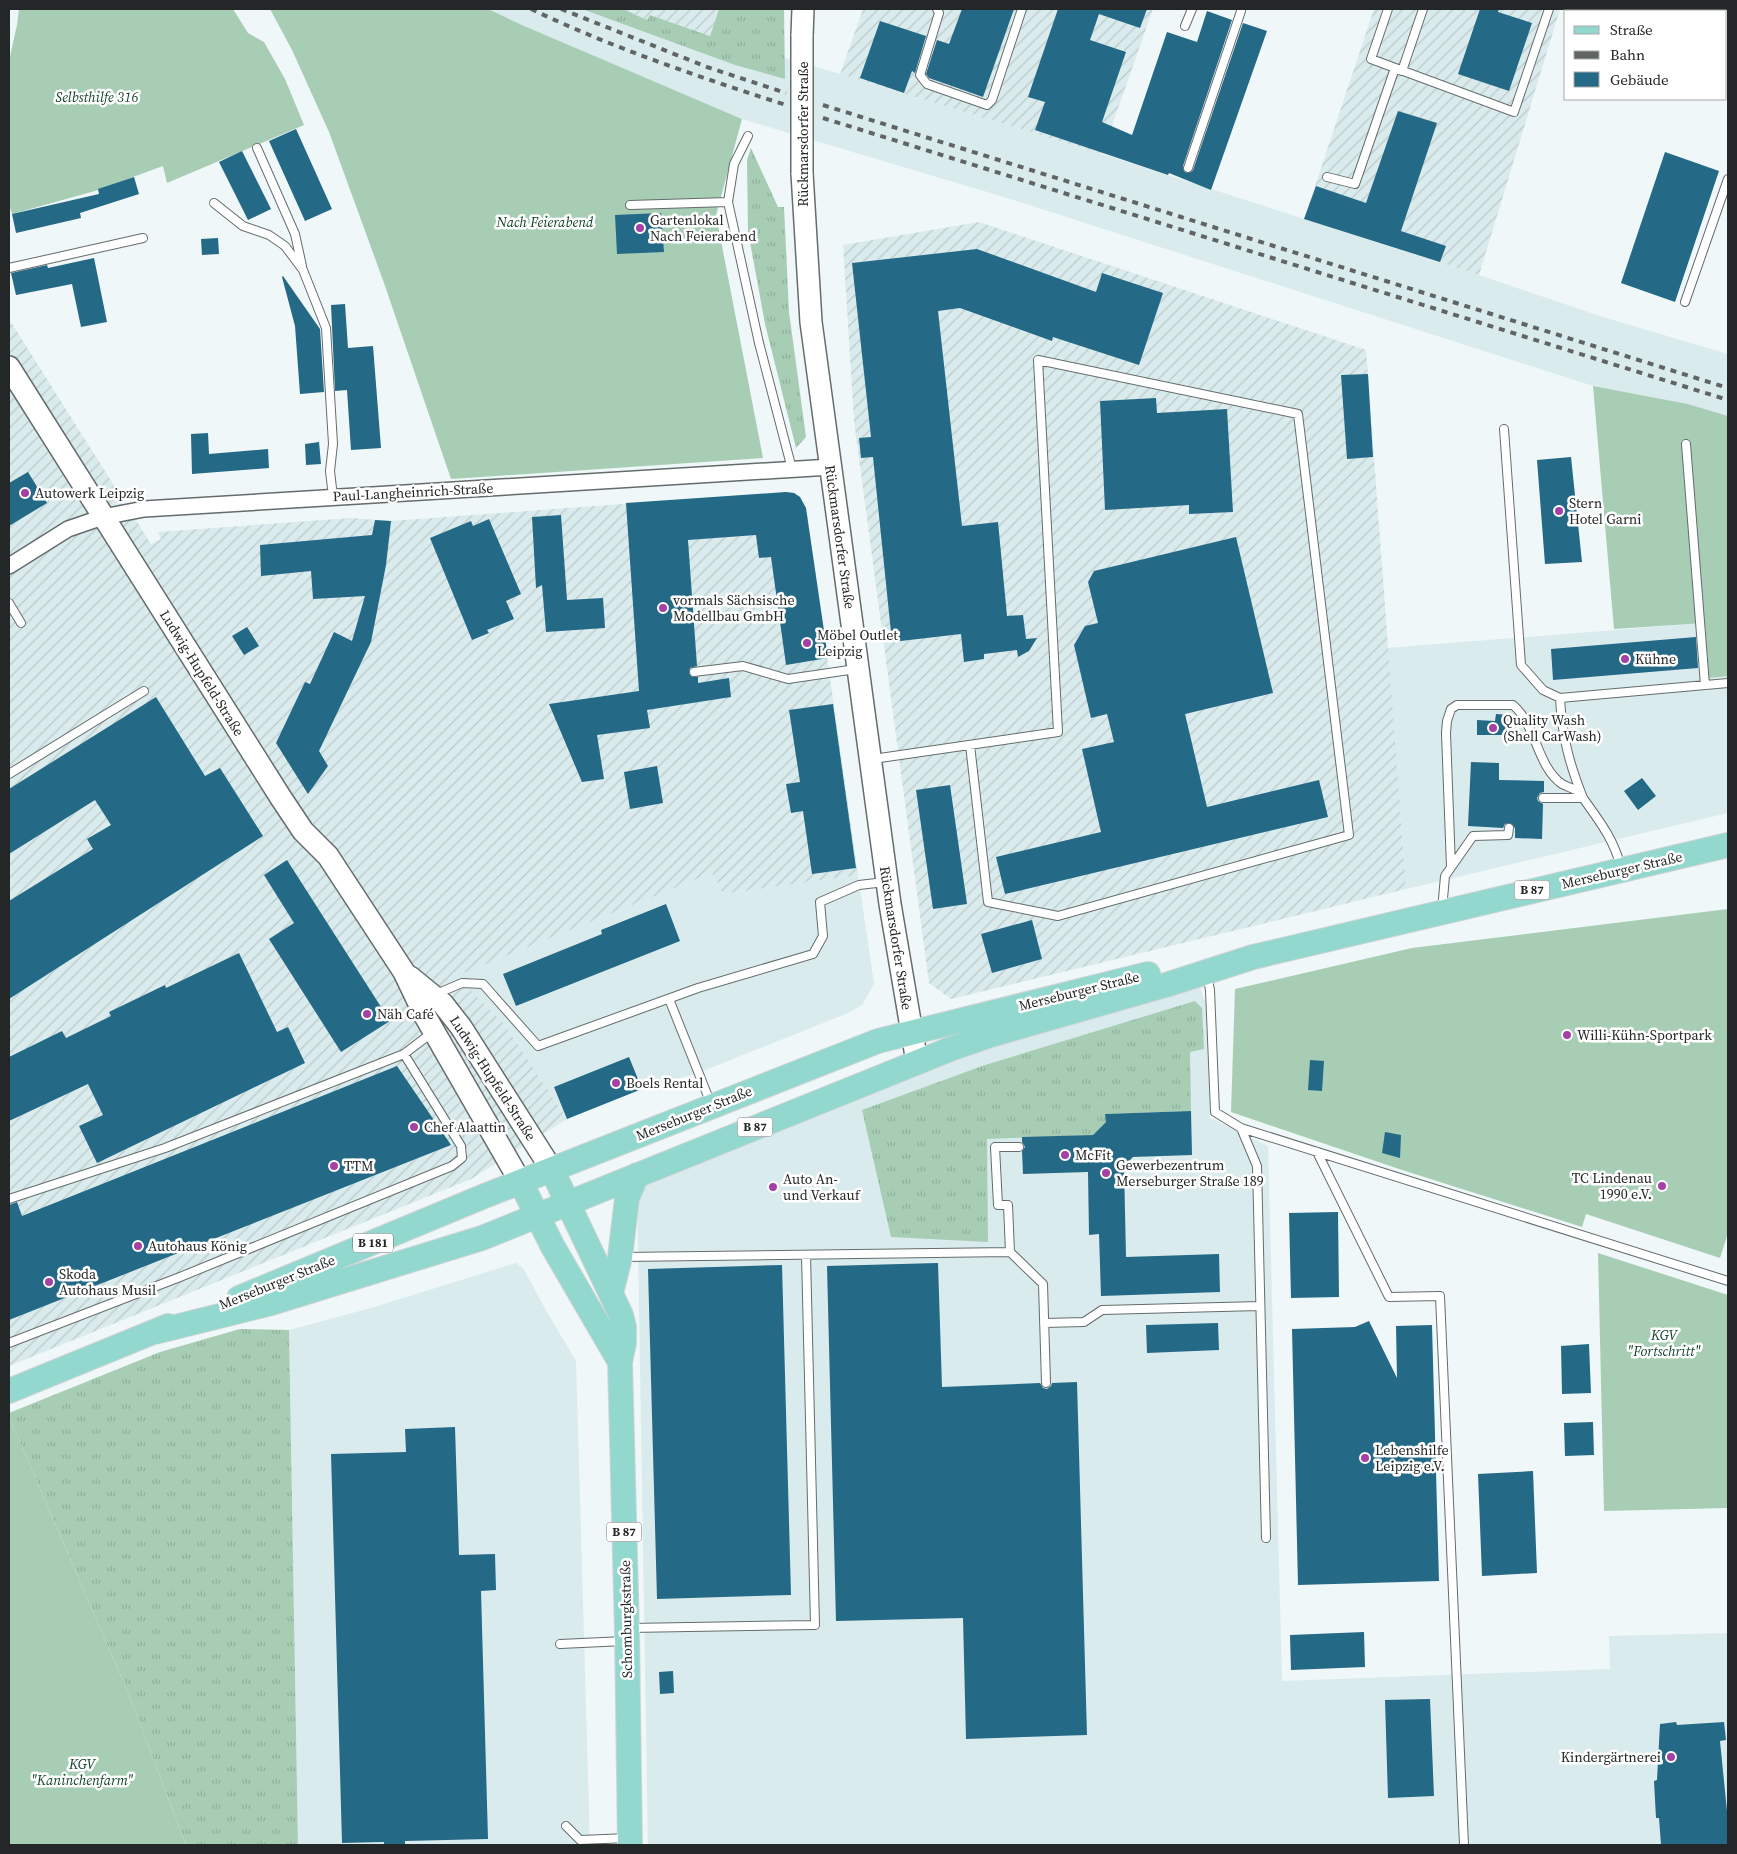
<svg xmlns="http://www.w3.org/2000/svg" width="1737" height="1854" viewBox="0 0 1737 1854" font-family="'Source Serif 4',serif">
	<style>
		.built { fill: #daebed }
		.industrial { fill: url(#industrial-furrows) }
		.grass { fill: url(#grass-tufts) }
		.garden { fill: #a7cdb5 }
		.building { fill: #246986 }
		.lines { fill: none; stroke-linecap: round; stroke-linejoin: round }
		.service-casing { stroke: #656c6d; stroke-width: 10 }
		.minor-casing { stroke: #656c6d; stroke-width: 18 }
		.secondary-casing { stroke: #656c6d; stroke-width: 24 }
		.primary-casing { stroke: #d3d4d4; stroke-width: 26 }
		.service { stroke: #fff; stroke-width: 8 }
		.minor { stroke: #fff; stroke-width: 15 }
		.secondary { stroke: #fff; stroke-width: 21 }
		.primary { stroke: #92d8ce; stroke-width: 24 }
		.rail { stroke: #606464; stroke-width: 4; stroke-dasharray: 6 6; stroke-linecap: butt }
		.secondary-bridge-casing { stroke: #656c6d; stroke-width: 24; stroke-linecap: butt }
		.secondary-bridge { stroke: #fff; stroke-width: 21 }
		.poi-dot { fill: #a341a7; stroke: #fff; stroke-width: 2 }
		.labels { text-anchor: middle; stroke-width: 5; stroke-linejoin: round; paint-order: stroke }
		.shield { fill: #fff; stroke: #666868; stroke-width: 1 }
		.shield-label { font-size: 12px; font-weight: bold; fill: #242727 }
		.park-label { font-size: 14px; font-style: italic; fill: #0d3e26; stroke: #fff }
		.street-label { font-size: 14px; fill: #242727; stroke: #fff }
		.poi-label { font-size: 14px; fill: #242727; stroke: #fff; text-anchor: start }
	</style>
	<defs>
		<pattern id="industrial-furrows" width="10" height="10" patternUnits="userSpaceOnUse" patternTransform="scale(1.25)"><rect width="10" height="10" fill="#daebed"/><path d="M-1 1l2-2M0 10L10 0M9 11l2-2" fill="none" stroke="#bbcacb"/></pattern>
		<pattern id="grass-tufts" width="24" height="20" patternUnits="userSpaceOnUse" patternTransform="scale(1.25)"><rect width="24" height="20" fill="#a7cdb5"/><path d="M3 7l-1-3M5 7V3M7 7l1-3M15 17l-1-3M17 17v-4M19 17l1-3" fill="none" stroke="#90b09c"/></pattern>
	</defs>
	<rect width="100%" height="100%" fill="#eff7f8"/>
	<!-- built -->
	<path class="built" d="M488,9H623L647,20L710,36L840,74L1102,154L1479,275L1603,317L1728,354V416L1688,404L1593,386L1004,197L742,119L522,25Z
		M1705,623L1709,678L1728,676V813L1406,889L1387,648Z
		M712,873L723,894L858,875L874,984L862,1005L848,1013L698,1073L642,1089L567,1119L505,1025L455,976Z
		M1199,984L1206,1004L1210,1118L1268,1146L1282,1681L1610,1669L1609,1636L1728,1633V1845H648L637,1186L978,1048Z
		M516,1263L523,1268L548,1314L576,1361L590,1845H298L289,1330L371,1308Z"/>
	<!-- industrial -->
	<path class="industrial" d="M623,9H719L710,36L650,15L647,20Z
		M863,9H1153L1102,154L840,74Z
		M1374,9H1560L1479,275L1304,219Z
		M979,222L1366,350L1406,889L951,999L929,983L854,421L843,245Z
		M9,319L151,544L161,539L158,532L351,518L391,521L786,492L794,493L800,497L806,508L858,875L723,894L712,873L456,976L505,1025L567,1119L471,1179L9,1366Z"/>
	<!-- grass -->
	<path class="grass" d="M582,9H623L647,20L650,15L710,36L719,9H784L785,79L735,65Z
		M751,148L778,207H784L789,312L806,437L796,448L765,324L748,231L747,160Z
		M1195,1001L1202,1008L1204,1049L1190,1052L1191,1111L1106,1114V1122L1093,1135L987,1139L988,1242L891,1237L862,1110L985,1065Z
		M240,1329L289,1330L298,1845H186L129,1695L9,1417V1413L160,1352Z"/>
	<!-- garden -->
	<path class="garden" d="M19,9H233L248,33L264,42L285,79L304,125L167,183L163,166L95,191L12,214L9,204V61L17,25Z
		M270,9H488L522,25L742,119L716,215L763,458L451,479L384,283L329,132L292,50Z
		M1593,386L1688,404L1728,416V676L1709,678L1705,623L1614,629Z
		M1728,909V1233L1720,1258L1586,1214L1582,1227L1399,1169L1231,1112L1235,989L1412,948Z
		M1598,1253L1728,1295V1508L1604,1511Z
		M9,1417L129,1695L186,1845H9Z"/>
	<!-- building -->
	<path class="building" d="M962,9H1014L983,97L929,78L926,74L937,40L949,44Z
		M1058,9H1147L1140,28L1099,14L1090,40L1126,52L1102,122L1132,135L1167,32L1197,42L1207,11L1232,20L1183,166L1184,171L1187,173L1191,172L1193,170L1243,23L1267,31L1211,190L1169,173L1168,175L1035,130L1045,102L1028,97Z
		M1480,9H1499L1498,12L1532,23L1509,91L1458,74Z
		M880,21L926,36L915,73L912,71L904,93L860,78Z
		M1398,111L1437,123L1401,231L1446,246L1440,262L1304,219L1316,186L1366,203Z
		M296,129L332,209L305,221L269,141Z
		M242,151L271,209L248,220L219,162Z
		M1665,152L1719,171L1675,302L1621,283Z
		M134,177L139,194L80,213L81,218L16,233L12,214L99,194L98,189Z
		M661,213L664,252L617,254L615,215Z
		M218,238L219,254L202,255L201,239Z
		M977,249L1096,292L1102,273L1163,293L1139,365L1053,337L1052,341L960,308L938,311L962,526L998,522L1007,616L1023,615L1026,639L1037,638L1029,651L1018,657L1017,650L984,654V659L964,662L961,634L892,642L873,457L861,458L859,438L871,437L852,263Z
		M94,258L107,322L81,327L72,284L16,295L11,273L47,265L48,268Z
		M283,276L320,329L324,392L300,394L295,326L282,277Z
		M345,304L348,348L373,346L381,448L351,450L347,390L335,391L331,305Z
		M1368,374L1373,457L1347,459L1341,375Z
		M1156,398L1157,413L1227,409L1233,512L1189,514V505L1105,510L1100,401Z
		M208,433L209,454L268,449L269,468L192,474L191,434Z
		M319,442L321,464L306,465L305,444Z
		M1571,457L1582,562L1545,564L1537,460Z
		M28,472L47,503L9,526V483Z
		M786,492L794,493L800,497L806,508L828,658L786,665L771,557L759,558L756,535L688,540L697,666L690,668L689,673L692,677H698V683L729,678L731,697L647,710L650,728L597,735L604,779L582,782L549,704L639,691L626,503Z
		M561,515L567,600L603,598L605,628L546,632L542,585L536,588L532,517Z
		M489,519L521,594L506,601L514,619L487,630L489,633L472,640L430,538L471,521L473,526Z
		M375,520L391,521L386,565L371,642L319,751L328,766L308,794L276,743L305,682L310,684L334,632L352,641L365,596L313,599L311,571L261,576L260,545L372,535Z
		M1236,537L1273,693L1185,714L1207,807L1319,780L1328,817L1005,894L996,857L1101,832L1082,749L1114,742L1107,714L1091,718L1074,645L1085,626L1098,623L1088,582L1094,571Z
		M247,627L259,646L244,655L232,636Z
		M1696,637L1698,668L1553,680L1551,649Z
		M156,697L205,776L220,768L263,836L9,999V901L93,849L87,839L111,825L95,800L9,854V789Z
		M833,704L856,868L812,874L803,811L791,813L786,784L800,782L789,710Z
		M1496,714L1509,715V735H1477V720L1495,721Z
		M1471,762L1499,763V780L1544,781V792L1540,793L1537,798L1538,801L1543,804L1542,839L1515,838V828L1510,823L1505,824L1503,828L1468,826Z
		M657,766L663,803L630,809L624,772Z
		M1642,778L1656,796L1638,810L1624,791Z
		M950,785L967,904L933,909L916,790Z
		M287,860L390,1021L341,1052L269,939L294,923L264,875Z
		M666,904L680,941L516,1006L503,974L602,934L601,930Z
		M1032,920L1042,959L992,973L981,934Z
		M239,953L277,1032L288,1027L305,1063L97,1163L79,1126L103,1115L88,1084L9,1121V1057L62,1031L66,1038L111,1016L109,1012L165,985L166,988Z
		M629,1057L642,1089L567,1119L554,1087Z
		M1310,1060L1324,1061L1322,1091L1308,1090Z
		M397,1066L451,1145L9,1320V1205L17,1202L22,1216Z
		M1191,1111L1192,1155L1133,1157L1124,1166L1126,1257L1219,1254L1220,1292L1101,1296L1099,1234L1089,1235L1088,1172L1023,1174L1022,1151L1025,1147L1022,1142V1137L1093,1135L1106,1122L1105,1114Z
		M1385,1132L1401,1135L1400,1158L1382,1153Z
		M1338,1212L1339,1297L1291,1298L1289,1213Z
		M938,1263L942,1387L1040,1383L1043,1388L1047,1389L1051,1386L1052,1383L1077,1382L1087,1735L966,1739L963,1618L836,1621L827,1266Z
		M782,1265L791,1595L657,1599L648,1269Z
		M1369,1321L1397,1378L1396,1326L1432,1325L1439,1581L1298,1585L1292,1329L1355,1327Z
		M1218,1323L1219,1350L1147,1353L1146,1325Z
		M1589,1344L1591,1393L1562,1394L1561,1346Z
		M1593,1422L1594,1455L1565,1456L1564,1423Z
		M455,1427L459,1555L495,1554L496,1590L481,1591L488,1839L405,1841V1845H384V1842L342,1843L331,1454L406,1452L405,1429Z
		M1533,1471L1537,1573L1482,1576L1478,1474Z
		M1364,1632L1365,1667L1291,1670L1290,1635Z
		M673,1671L674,1693L660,1694L659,1672Z
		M1430,1699L1434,1796L1388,1798L1385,1700Z
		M1676,1722L1677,1725L1724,1722L1726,1740L1720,1741L1728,1821V1845H1661L1659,1818H1656L1654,1781L1657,1780L1660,1724Z"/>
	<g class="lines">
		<defs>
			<path id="service" d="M937,9L939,13L920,75L927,84L987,105L992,100L1022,9
				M1388,9L1371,59L1514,112L1549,9
				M1577,11L1578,9
				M1185,26L1192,9
				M1402,71L1423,9
				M748,136L734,164L728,202L759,343L792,469
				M257,148L295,234L302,266
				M1188,168L1241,11
				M1327,177L1355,184L1395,68
				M214,203L243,226L269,235L285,246L303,270L326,328L333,444L330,471L333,497
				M630,205L728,202
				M9,268L143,238
				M1685,302L1728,179
				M1504,429L1521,665L1543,690L1560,698C1562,736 1569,763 1583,798C1600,822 1613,838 1621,867
				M1686,444L1705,685
				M9,603L21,623
				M694,672L743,666L788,679L856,669
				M1560,698L1728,683
				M873,759L1058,732L1038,360L1298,414L1349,835L1058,916L988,902L970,745
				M9,774L144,691
				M1543,798H1583
				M1451,867L1446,733L1447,721L1451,709L1457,705H1513C1536,724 1537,767 1562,784C1568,787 1574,789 1580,792
				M1442,910L1445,876L1473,836L1508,835L1509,828
				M1207,975L1210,990L1215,1112L1241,1128L1728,1281
				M436,994L462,983L483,984L538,1046L698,988L813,954L823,936L820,902L859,885L885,882
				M669,999L711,1104
				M1241,1128L1257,1166L1266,1538
				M1019,1147H995L998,1205H1008L1010,1252L1043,1284L1046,1383
				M1317,1152L1389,1297L1440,1296L1464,1845
				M9,1199L165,1148L404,1054
				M622,1257L1010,1252
				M1044,1323L1084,1322L1102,1310L1260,1306
				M9,1343L180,1277L452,1166L462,1158L461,1146L404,1054L433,1032
				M629,1628L815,1625L806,1255
				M560,1644L625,1641
				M566,1826L580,1840L628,1838"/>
			<path id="minor" d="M9,566L68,529L103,517L144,509L831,467"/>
			<path id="secondary" d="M802,36L803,9
				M802,173L811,322L890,904L917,1062
				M9,367L281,798L303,831L328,856L404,972L425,1016L521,1183
				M410,977L443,1004L461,1027L552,1170"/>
			<path id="primary" d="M552,1170L621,1315L624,1327V1343L620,1362L627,1633L630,1845
				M521,1183L553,1247L620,1362
				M611,1293L620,1257L627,1198L637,1175
				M239,1298L482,1197L878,1041L1148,974
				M155,1332L268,1304L482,1238L953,1048L991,1035L1169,984L1253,957L1728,845
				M9,1391L168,1326"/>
		</defs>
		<!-- service casing -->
		<use href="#service" class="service-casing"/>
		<!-- minor casing -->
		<use href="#minor" class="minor-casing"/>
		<!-- secondary casing -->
		<use href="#secondary" class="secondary-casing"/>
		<!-- primary casing -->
		<use href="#primary" class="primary-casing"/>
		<!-- service -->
		<use href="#service" class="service"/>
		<!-- minor -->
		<use href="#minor" class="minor"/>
		<!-- secondary -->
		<use href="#secondary" class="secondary"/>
		<!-- primary -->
		<use href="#primary" class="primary"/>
		<!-- rail -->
		<path class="rail" d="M531,9C613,48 699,77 786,105
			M561,9L707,67L786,93
			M823,105L1728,388
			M823,118L1728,400"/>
		<defs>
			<path id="secondary-bridge" d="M802,173V36"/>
		</defs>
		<!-- secondary-bridge casing -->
		<use href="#secondary-bridge" class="secondary-bridge-casing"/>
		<!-- secondary-bridge -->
		<use href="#secondary-bridge" class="secondary-bridge"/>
	</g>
	<!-- markers -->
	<g class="poi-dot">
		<circle cx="640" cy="228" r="5"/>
		<circle cx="25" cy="493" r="5"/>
		<circle cx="1559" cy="511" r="5"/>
		<circle cx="663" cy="608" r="5"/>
		<circle cx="807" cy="643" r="5"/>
		<circle cx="1625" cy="659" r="5"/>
		<circle cx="1493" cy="728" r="5"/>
		<circle cx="367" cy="1014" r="5"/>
		<circle cx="1567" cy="1035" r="5"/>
		<circle cx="616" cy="1083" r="5"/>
		<circle cx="414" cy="1127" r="5"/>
		<circle cx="1065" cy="1155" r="5"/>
		<circle cx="334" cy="1166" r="5"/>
		<circle cx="1106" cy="1173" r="5"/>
		<circle cx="1662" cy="1186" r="5"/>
		<circle cx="773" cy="1187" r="5"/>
		<circle cx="138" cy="1246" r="5"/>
		<circle cx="49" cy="1282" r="5"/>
		<circle cx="1365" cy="1458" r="5"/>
		<circle cx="1671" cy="1757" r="5"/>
	</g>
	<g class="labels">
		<!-- shield labels -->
		<g class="shield">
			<rect x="1514.5" y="880.5" width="35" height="19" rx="4"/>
			<rect x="737.5" y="1117.5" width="35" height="19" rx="4"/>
			<rect x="353" y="1233.5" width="40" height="19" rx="4"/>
			<rect x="606.5" y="1522.5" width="35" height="19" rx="4"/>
		</g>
		<g class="shield-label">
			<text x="1532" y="894">B 87</text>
			<text x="755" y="1131">B 87</text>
			<text x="373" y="1247">B 181</text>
			<text x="624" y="1536">B 87</text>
		</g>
		<!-- park labels -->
		<g class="park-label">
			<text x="97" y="102">Selbsthilfe 316</text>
			<text x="545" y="227">Nach Feierabend</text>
			<text x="1664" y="1340">KGV<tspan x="1664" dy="16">"Fortschritt"</tspan></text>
			<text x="82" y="1769">KGV<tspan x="82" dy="16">"Kaninchenfarm"</tspan></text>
		</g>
		<!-- street labels -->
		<g class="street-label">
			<text transform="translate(803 134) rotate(-90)" y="5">Rückmarsdorfer Straße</text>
			<text transform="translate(413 492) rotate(-3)" y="5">Paul-Langheinrich-Straße</text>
			<text transform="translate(840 537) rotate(82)" y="5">Rückmarsdorfer Straße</text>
			<text transform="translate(202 673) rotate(58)" y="5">Ludwig-Hupfeld-Straße</text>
			<text transform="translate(1622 870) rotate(-13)" y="5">Merseburger Straße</text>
			<text transform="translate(896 938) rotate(81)" y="5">Rückmarsdorfer Straße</text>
			<text transform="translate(1079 991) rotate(-14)" y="5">Merseburger Straße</text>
			<text transform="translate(493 1078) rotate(57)" y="5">Ludwig-Hupfeld-Straße</text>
			<text transform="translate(694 1113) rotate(-22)" y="5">Merseburger Straße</text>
			<text transform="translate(277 1282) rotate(-22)" y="5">Merseburger Straße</text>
			<text transform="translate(626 1619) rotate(-91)" y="5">Schomburgkstraße</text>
		</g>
		<!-- poi labels -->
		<g class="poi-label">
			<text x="650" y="225">Gartenlokal<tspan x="650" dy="16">Nach Feierabend</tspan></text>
			<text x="35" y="498">Autowerk Leipzig</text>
			<text x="1569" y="508">Stern<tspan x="1569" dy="16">Hotel Garni</tspan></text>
			<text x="673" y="605">vormals Sächsische<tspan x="673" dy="16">Modellbau GmbH</tspan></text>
			<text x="817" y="640">Möbel Outlet<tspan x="817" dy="16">Leipzig</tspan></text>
			<text x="1635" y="664">Kühne</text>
			<text x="1503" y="725">Quality Wash<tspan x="1503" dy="16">(Shell CarWash)</tspan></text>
			<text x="377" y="1019">Näh Café</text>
			<text x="1577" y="1040">Willi-Kühn-Sportpark</text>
			<text x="626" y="1088">Boels Rental</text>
			<text x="424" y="1132">Chef Alaattin</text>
			<text x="1075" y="1160">McFit</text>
			<text x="1116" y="1170">Gewerbezentrum<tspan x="1116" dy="16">Merseburger Straße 189</tspan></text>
			<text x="344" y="1171">TTM</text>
			<text x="1652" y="1183" text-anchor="end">TC Lindenau<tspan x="1652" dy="16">1990 e.V.</tspan></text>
			<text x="783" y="1184">Auto An-<tspan x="783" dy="16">und Verkauf</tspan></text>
			<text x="148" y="1251">Autohaus König</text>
			<text x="59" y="1279">Skoda<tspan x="59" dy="16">Autohaus Musil</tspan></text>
			<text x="1375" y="1455">Lebenshilfe<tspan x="1375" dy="16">Leipzig e.V.</tspan></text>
			<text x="1661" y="1762" text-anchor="end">Kindergärtnerei</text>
		</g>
	</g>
	<!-- border -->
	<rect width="1737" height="1854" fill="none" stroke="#242727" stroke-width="20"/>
	<!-- legend -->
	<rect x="1564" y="10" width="162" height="90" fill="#ffffff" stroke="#a7a9a9"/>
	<rect x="1574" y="26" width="25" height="8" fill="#92d8ce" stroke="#a7a9a9"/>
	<text x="1610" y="35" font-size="15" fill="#242727">Straße</text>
	<rect x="1574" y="51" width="25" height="8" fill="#606464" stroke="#a7a9a9"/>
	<text x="1610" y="60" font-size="15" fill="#242727">Bahn</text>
	<rect x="1574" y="72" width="25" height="15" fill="#246986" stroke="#a7a9a9"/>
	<text x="1610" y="85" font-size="15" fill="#242727">Gebäude</text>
</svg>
